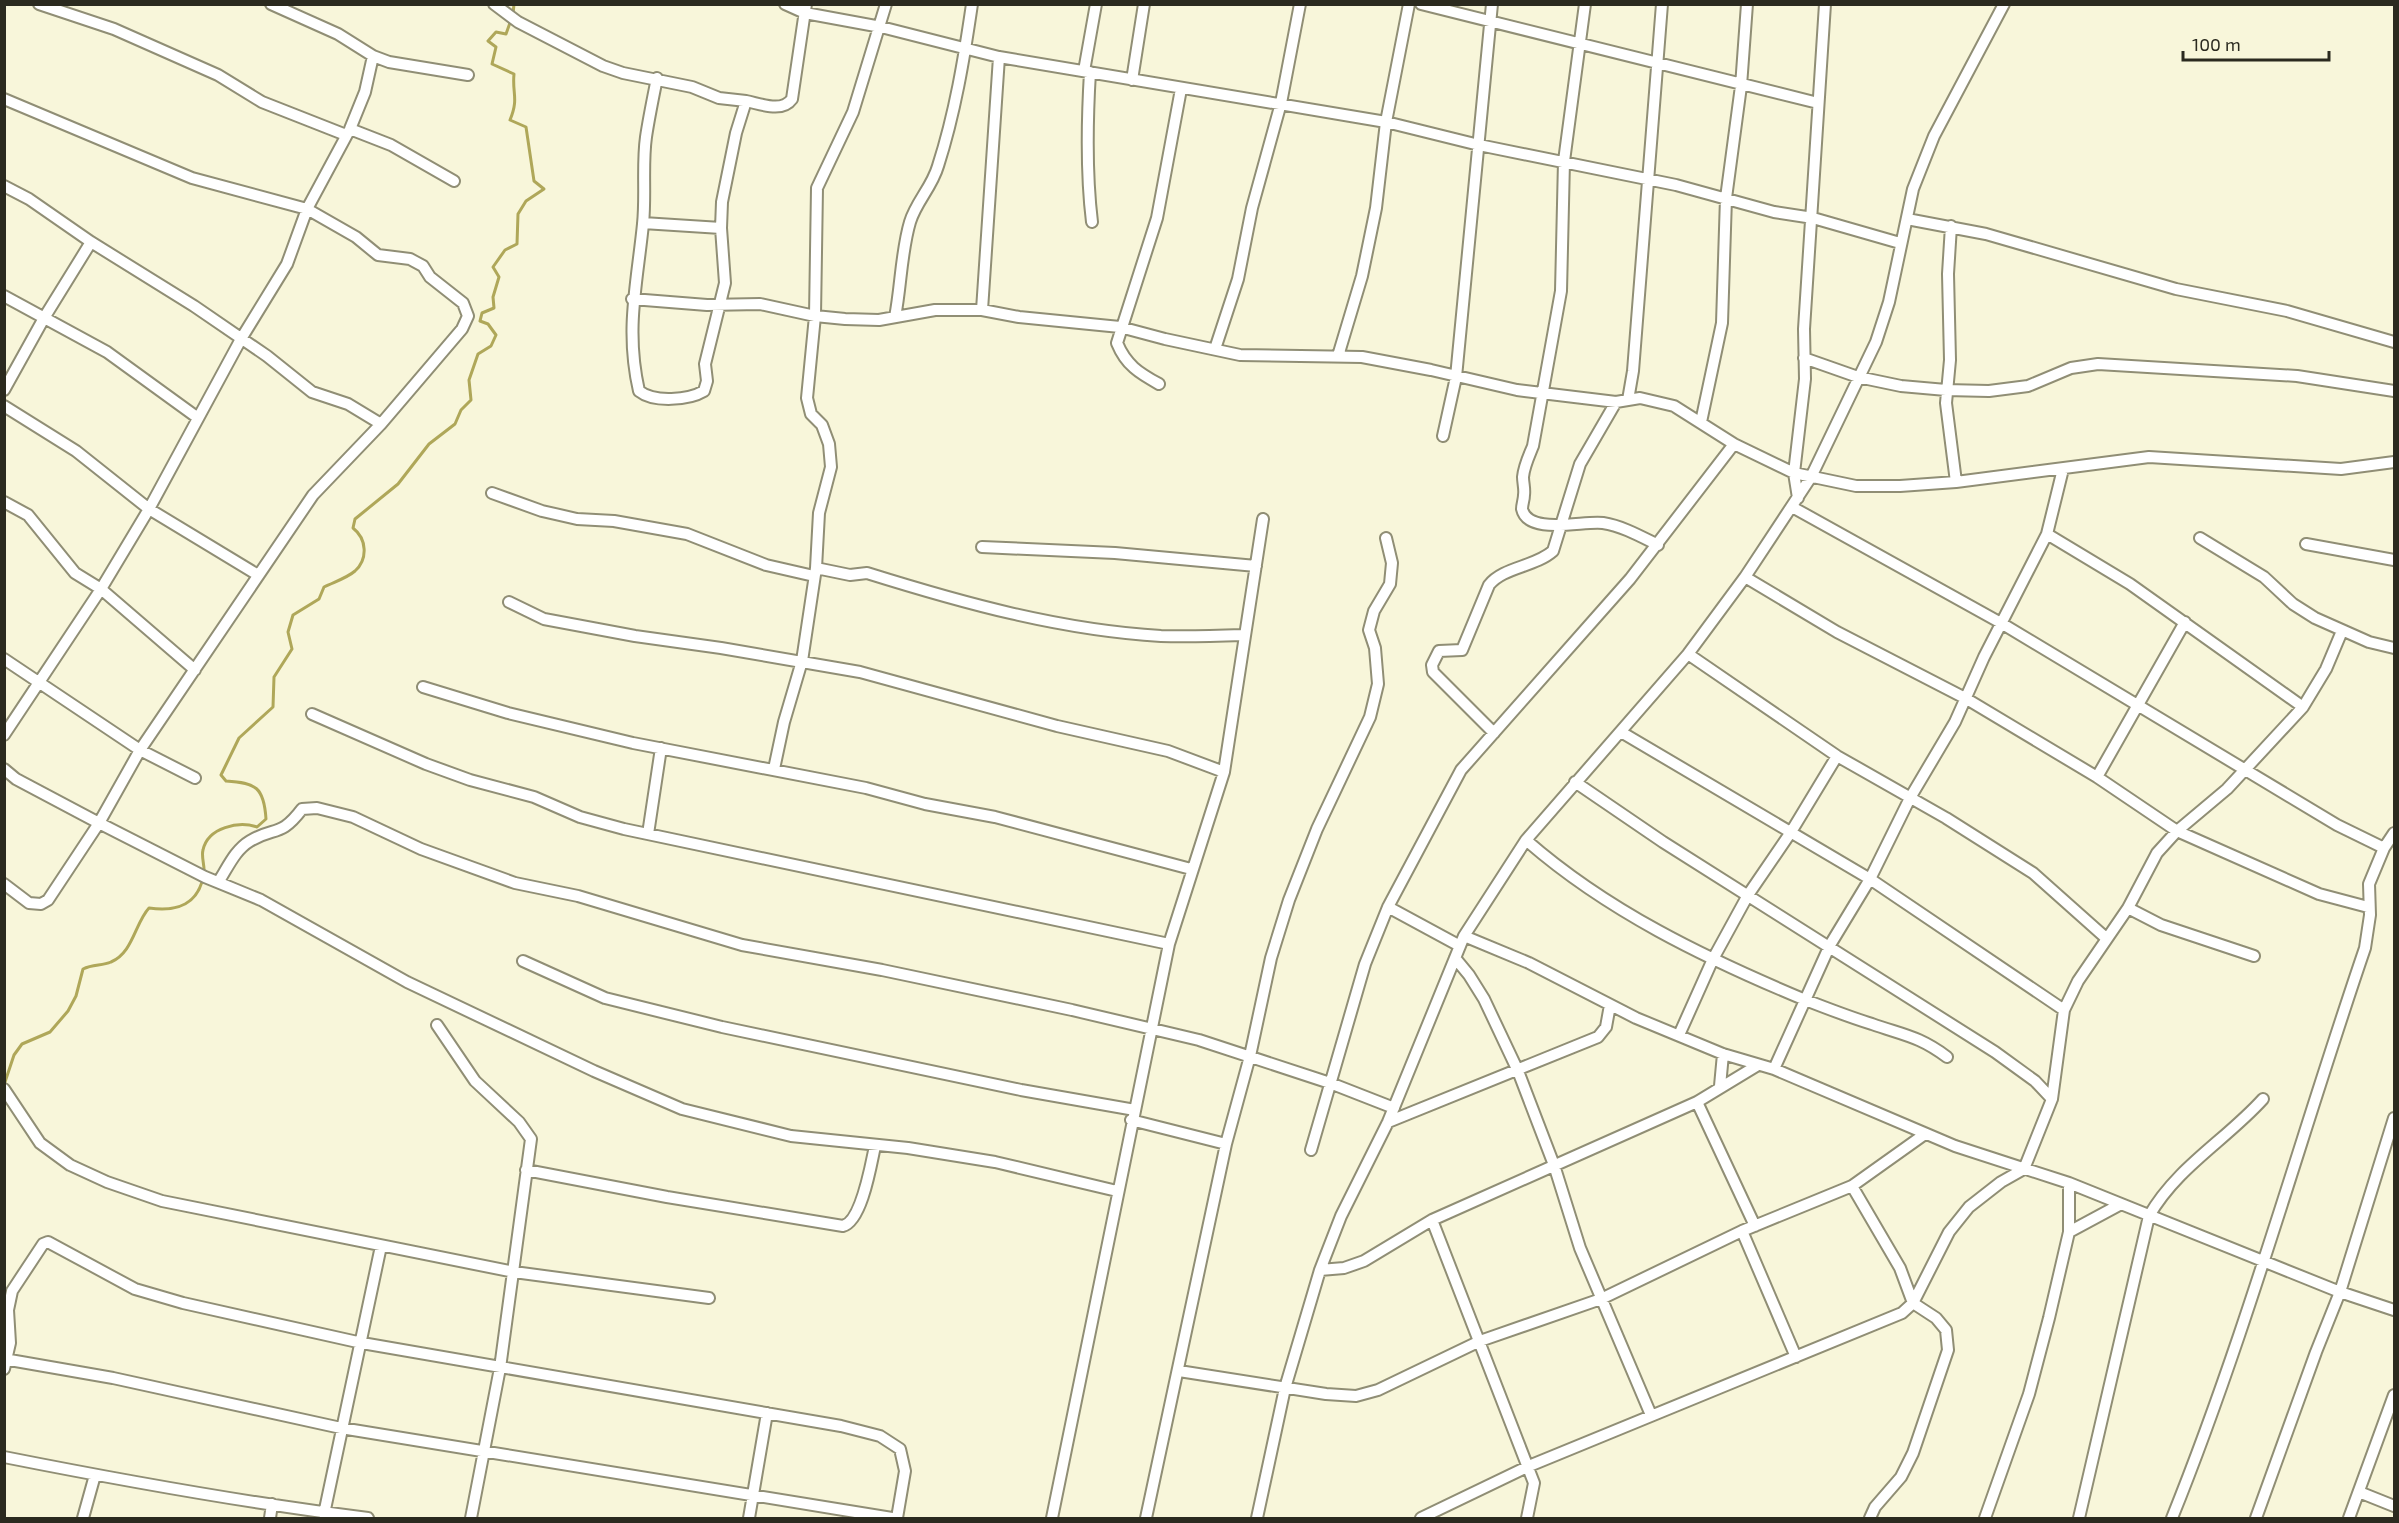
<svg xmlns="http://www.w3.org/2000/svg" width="2399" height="1523" viewBox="0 0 2399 1523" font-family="'Exo 2',sans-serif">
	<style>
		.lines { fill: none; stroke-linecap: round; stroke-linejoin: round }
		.stream { stroke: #afa759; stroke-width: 3 }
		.minor-casing { stroke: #908e75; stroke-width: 14 }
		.minor { stroke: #fff; stroke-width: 10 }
	</style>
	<rect width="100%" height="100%" fill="#f8f6da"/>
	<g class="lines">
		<!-- stream -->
		<path class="stream" d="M513,14L514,4
			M4,1085L14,1055L22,1044L50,1032L68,1011L76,996L83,969C93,964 102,966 111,962C133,953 135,923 149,908C177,912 199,905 204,873C205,866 201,857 203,850C208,827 239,821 257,827L266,819C264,787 256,783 226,781L221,775L239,738L273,707L274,677L292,649L288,632L293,615L319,599L324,587C334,582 347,578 355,571C368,559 367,539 353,528L355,519L398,484L429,444L455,424L461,410L471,400L469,380L478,354L491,346L496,335L488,324L480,321L482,313L494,308L493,297L499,277L493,267L505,250L517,244L518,214L526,201L544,189L534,181L526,127L510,120C519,98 512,94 514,74L492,64L496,47L488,41L496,32L506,34L511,20"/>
		<defs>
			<path id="minor" d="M39,4L114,29L218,75L262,102L346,135
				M271,4L338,34L373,56L389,62L468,75
				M494,4L518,22L603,66L623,73L692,87L719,98L746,101
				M785,4L805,13L881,27L999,57L1386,122L1479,145L1676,185L1774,212L1813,218L1900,243
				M1421,4L1818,103
				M1585,4L1564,161L1561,291L1533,446C1529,456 1524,466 1523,477C1523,483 1525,489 1524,495C1524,500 1522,504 1522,509C1528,536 1585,520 1603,523C1622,526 1640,536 1658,545
				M1084,71L1096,4
				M1090,72C1087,122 1086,173 1092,222
				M657,78C653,98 649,117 646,137C642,165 646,195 643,224C637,284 625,330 639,391C654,403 689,400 704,391L707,381L705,364L725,283L721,228L722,202L736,133L746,101C761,104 782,113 792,99L806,4
				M1132,80L1144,4
				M4,99L192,178L307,209L356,237L378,255L410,259L423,266L430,277L463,303L468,316L462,329L381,424L313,495L140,750L99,823L48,900L41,904L29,903L4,884
				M350,129L391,145L454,181
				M4,186L29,199L91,242L194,306L267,356L312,392L348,404L381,424
				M1907,219L1986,234L2176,289L2287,311L2394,342
				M643,223L721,228
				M1951,226L1948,274L1950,360L1946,403L1956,482
				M4,296L107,352L198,418
				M632,299L707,305L760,304L815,316L845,319L879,320L935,310H982L1019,317L1120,327L1165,339L1240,355L1362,357L1431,370L1517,390L1616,402L1640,398L1674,406L1734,444L1794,473L1856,486H1900L1956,482L2149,457L2341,469L2394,462
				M982,310L999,57
				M895,317C901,287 901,252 910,222C916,202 932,187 938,166C955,113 964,59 972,4
				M1215,349L1238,279L1252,208L1281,103L1300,4
				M1338,356L1362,276L1376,208L1386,122L1409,4
				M1804,358L1858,377L1901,386L1946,390L1989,391L2028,386L2071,368L2098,364L2297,376L2394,391
				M1159,384C1139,373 1126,365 1117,343L1157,218L1181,89
				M4,390L44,318L91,242
				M1628,400L1633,371L1662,4
				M4,406L76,451L149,509L258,575
				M1701,422L1722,323L1726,198L1741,86L1747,4
				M1443,436L1456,377L1492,4
				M2063,469L2047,534L2130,584L2303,707
				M492,493L542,511L577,519L614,521L687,534L766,565L814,576
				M1798,498L1794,473L1805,379L1804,329L1825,4
				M4,502L28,515L75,573L101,589L195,670
				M1792,507L2001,623L2337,825L2384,848
				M2200,538L2264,577L2293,604L2315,618L2369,642L2394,648
				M2306,544L2394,560
				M982,547L1115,553L1256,566
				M816,568L850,575L867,573C963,603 1060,630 1161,636C1188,637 1216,636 1243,635
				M1745,577L1837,632L1965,698L2097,777L2177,831L2319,894L2368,907
				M509,602L544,619L635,636L721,648L860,672L1057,726L1168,751L1224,772
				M1688,654L1837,756L1946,818L2033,873L2106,938
				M4,659L140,750L195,778
				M423,687L508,713L633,743L866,788L925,804L995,817L1191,869
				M312,714L426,764L470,780L534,797L580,817L624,829L1169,944
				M1494,733L1433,672L1432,665L1439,651L1462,650L1489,585C1503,567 1535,567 1553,551L1580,464L1616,402
				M4,735L101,589L149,509L241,339L287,264L307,209L350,129L365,92L373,56
				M4,769L16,779L99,823L205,877L261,900L407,982L594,1071L682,1109L791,1136L908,1148L995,1162L1117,1191
				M774,769L784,722L802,661L816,568L819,513L831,467L829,444L822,425L811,414L807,398L815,316L817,188L853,112L886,4
				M2097,777L2185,622
				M1575,782L1663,842L1995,1052L2035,1081L2052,1099
				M648,834L661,748
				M1526,840C1607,911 1705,958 1803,999C1826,1008 1849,1017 1872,1024C1903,1035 1919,1036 1947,1057
				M219,881C228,867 235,850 250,841C275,826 280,838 302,809L317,808L353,817L421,849L515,883L578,896L742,945L882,970L1072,1010L1199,1040L1330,1083L1394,1108
				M1388,907L1460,946
				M2128,908L2157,853L2177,831L2227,789L2303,707L2326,669L2342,631
				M1464,936L1529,963L1636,1018L1723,1054L1774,1069L1955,1146L2069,1183L2340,1292L2394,1310
				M1455,958L1469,975L1484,999L1518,1071L1554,1165L1580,1248L1651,1415
				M523,961L605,998L722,1027L1021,1090L1135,1110
				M2064,1010L2078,981L2128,908L2161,925L2254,956
				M437,1025L475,1081L519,1122L531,1139L500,1368L471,1518
				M1679,1035L1713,959L1748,895L1791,832L1837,756
				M1774,1069L1830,945L1870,879L1910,798L1955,722L1984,657L2047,534
				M1720,1086L1723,1054
				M4,1089L40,1143L70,1165L107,1182L162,1201L514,1272L709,1298
				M1697,1102L1755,1226
				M1131,1120L1226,1144
				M1388,1122L1598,1037L1606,1027L1610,1005
				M1311,1150L1365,964L1388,907L1461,770L1630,579L1734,444
				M526,1170L667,1197L843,1226C862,1221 871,1164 875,1146
				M1852,1186L1900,1268L1913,1303L1936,1318L1946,1330L1948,1350L1913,1453L1901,1477L1875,1507L1870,1518
				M1432,1220L1534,1483L1527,1518
				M1742,1231L1796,1357
				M2069,1232L2121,1204
				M1320,1270L1344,1268L1364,1261L1432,1220L1697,1102L1758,1065
				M4,1359L113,1378L341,1428L892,1518
				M4,1369L10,1343L8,1310L12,1291L43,1244L48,1242L135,1289L183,1303L362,1343L841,1426L880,1436L900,1449L905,1471L897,1518
				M1179,1371L1326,1394L1356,1396L1378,1390L1480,1341L1601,1299L1742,1231L1852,1186L1925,1134
				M4,1457C125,1481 246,1503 368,1518
				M2359,1492L2394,1506
				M324,1514L381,1246
				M83,1518L95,1475
				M270,1518L272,1504
				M749,1518L767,1413
				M1052,1518L1169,944L1224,772L1263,519
				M1146,1518L1226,1144L1250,1056L1271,958L1289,900L1317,829L1370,717L1378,684L1375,648L1369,630L1374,611L1390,584L1392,563L1386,538
				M1257,1518L1285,1388L1320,1270L1341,1216L1388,1122L1464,936L1526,840L1688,654L1745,577L1811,477L1876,342L1889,302L1913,189L1934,136L2004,4
				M1421,1518L1529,1466L1902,1313L1913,1303L1949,1232L1969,1207L2001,1182L2024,1169L2052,1099L2064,1010L1870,879L1621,732
				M1985,1518L2029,1394L2049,1318L2069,1232V1183
				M2079,1518L2149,1216C2177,1167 2226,1140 2263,1099
				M2172,1518C2247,1332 2300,1138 2365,948L2370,915L2369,884L2384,848L2394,833
				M2256,1518L2316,1352L2340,1292L2394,1118
				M2349,1518L2394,1395"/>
		</defs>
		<!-- minor casing -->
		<use href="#minor" class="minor-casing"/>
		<!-- minor -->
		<use href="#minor" class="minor"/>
	</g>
	<!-- border -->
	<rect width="2399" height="1523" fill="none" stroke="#2b2a1f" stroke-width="12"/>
	<!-- scale -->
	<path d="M2183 51v9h146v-9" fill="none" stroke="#2b2a1f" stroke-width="3"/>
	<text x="2192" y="51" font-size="18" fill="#2b2a1f" stroke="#f8f6da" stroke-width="4.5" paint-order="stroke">100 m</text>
</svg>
